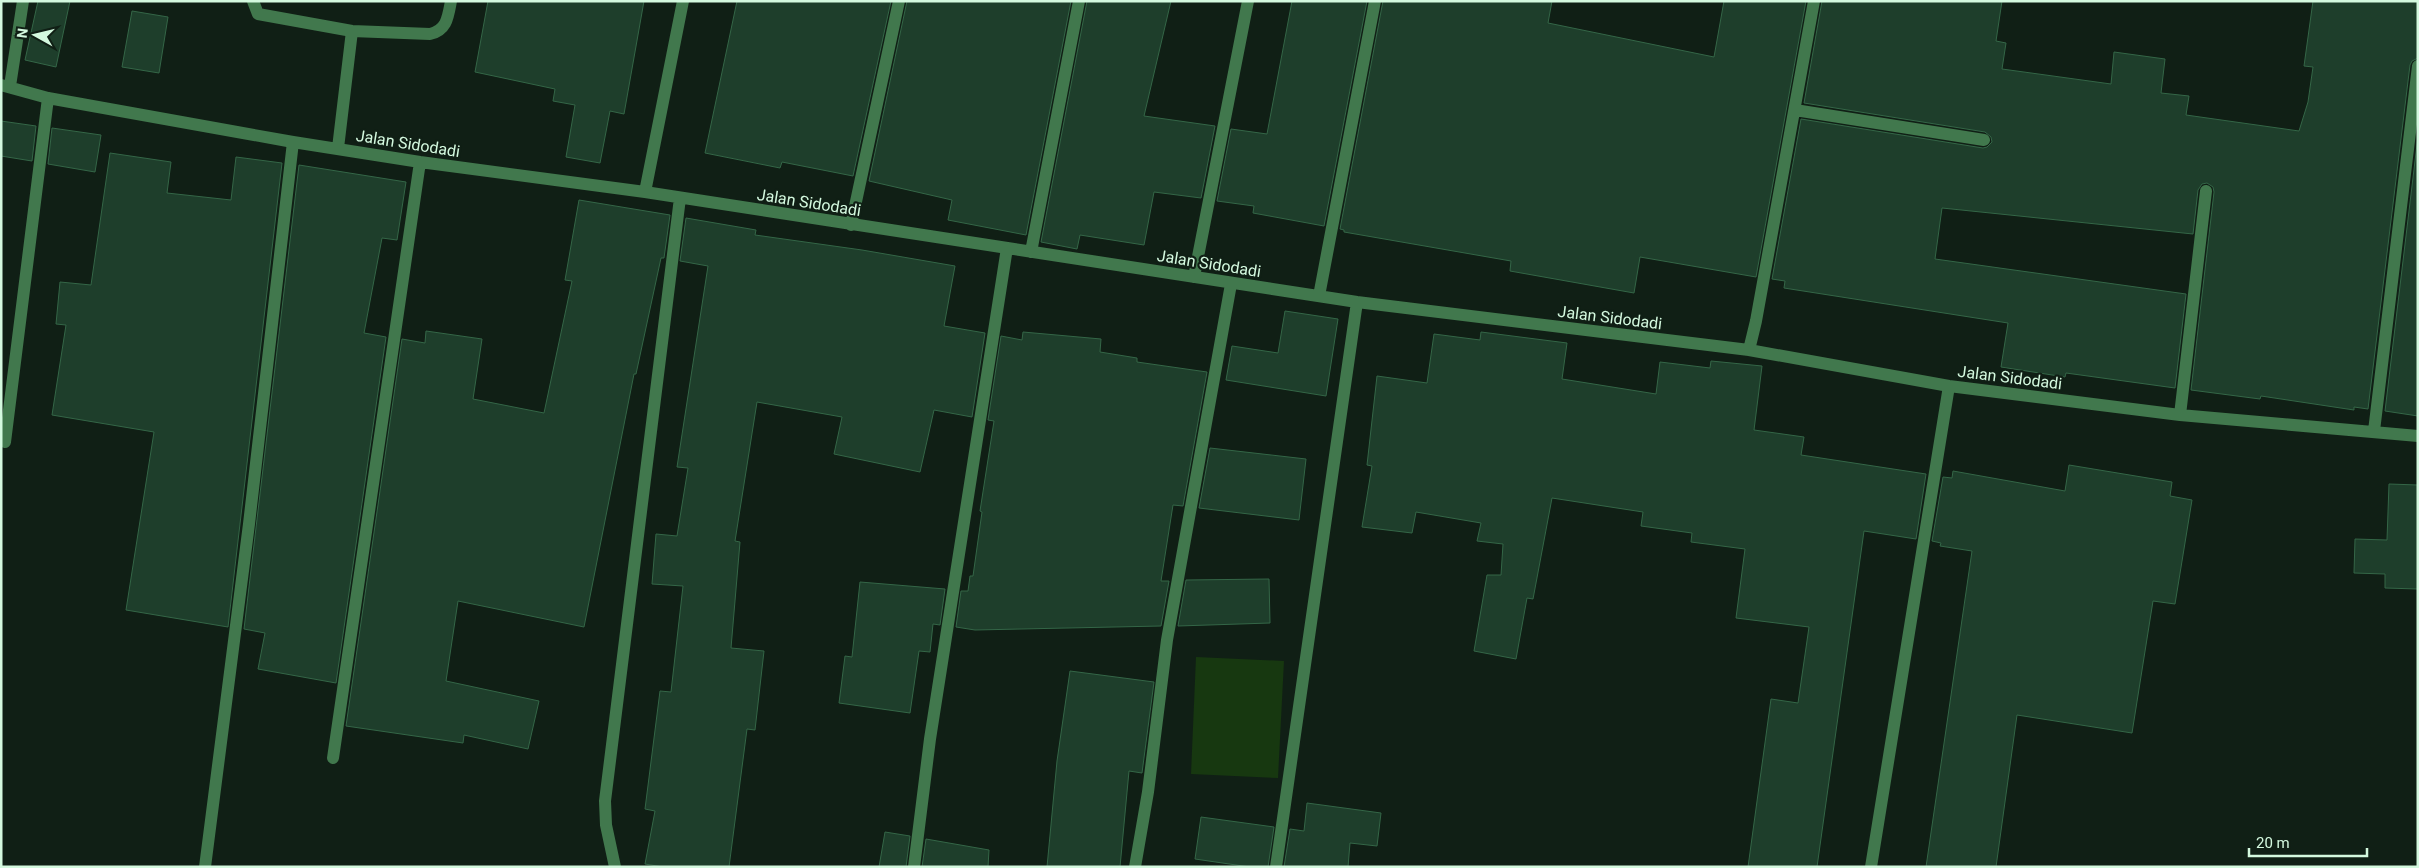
<svg xmlns="http://www.w3.org/2000/svg" width="2419" height="868" viewBox="0 0 2419 868" font-family="Roboto,sans-serif">
	<style>
		.water { fill: #173810 }
		.building { fill: #1e3e2b; stroke: #346647 }
		.lines { fill: none; stroke-linecap: round; stroke-linejoin: round }
		.minor { stroke: #41784d; stroke-width: 12 }
		.labels { text-anchor: middle; stroke-width: 4.5; stroke-linejoin: round; paint-order: stroke }
		.street-label { font-size: 16px; fill: #d4f9df; stroke: #101f15 }
	</style>
	<rect width="100%" height="100%" fill="#101f15"/>
	<!-- water -->
	<path class="water" d="M1196,657L1284,661L1278,778L1191,774Z"/>
	<!-- building -->
	<path class="building" d="M38,1H70L56,67L25,60Z
		M488,1H644L624,114L610,111L600,163L566,157L575,105L553,101L555,89L475,72Z
		M737,1H891L853,176L782,162L780,168L705,153Z
		M907,1H1071L1026,235L948,220L952,200L869,181Z
		M1087,1H1171L1144,116L1215,126L1201,198L1154,192L1144,245L1080,235L1077,249L1041,242Z
		M1292,1H1367L1324,226L1253,213L1254,206L1217,201L1231,129L1267,134Z
		M1383,1H1552L1548,23L1714,57L1724,1H1806L1756,277L1640,257L1634,293L1510,271L1511,261L1344,232V230L1340,229Z
		M1822,1H2002L1996,41L2006,43L2002,69L2111,84L2114,52L2165,59L2161,93L2189,96L2186,115L2299,131L2308,102L2313,67L2304,66L2313,1H2418V58L2412,61L2410,65L2368,409L2354,407V410L2261,396L2260,399L2191,390L2214,192L2213,187L2207,183L2202,184L2198,190L2193,234L1942,208L1935,259L2186,294L2175,388L2066,373L2065,377L2001,367L2008,323L1784,288L1785,281L1772,279L1801,119L1983,148L1987,147L1992,142L1991,137L1985,132L1804,103Z
		M132,11L168,17L159,73L122,67Z
		M1,121L36,126L32,161L1,156Z
		M52,128L101,135L95,172L48,164Z
		M2418,136V416L2385,411Z
		M110,153L171,162L167,193L231,200L236,157L282,163L228,627L126,610L154,432L52,415L66,325L56,324L60,282L91,285Z
		M299,165L406,182L397,240L382,238L364,333L386,337L336,683L258,669L265,633L244,629Z
		M579,200L670,215L664,258H661L636,374H634L584,627L458,601L446,681L539,701L528,749L464,735L463,743L346,726L402,339L425,343L426,331L482,339L473,399L544,413L572,281L565,280Z
		M686,218L756,230L755,235L862,250L955,266L944,326L985,333L972,417L934,410L920,472L834,454L842,417L757,402L735,541L740,542L731,648L764,651L755,730L747,729L729,867H663L645,864L655,811L645,809L660,691L671,692L683,586L652,584L656,534L677,536L688,468L677,467L708,266L680,261Z
		M1285,311L1338,319L1326,396L1226,380L1232,346L1278,353Z
		M1023,332L1101,339L1100,352L1137,358V362L1207,372L1183,506L1173,505L1161,581H1169L1161,626L975,630L956,627L961,591H968L970,576H973L982,512L980,511L994,421L988,420L1001,336L1022,340Z
		M1481,332L1567,343L1562,379L1656,394L1660,362L1710,368L1711,361L1762,366L1754,430L1804,437L1801,455L1926,474L1916,539L1864,531L1817,867H1748L1771,699L1798,703L1809,627L1736,618L1745,549L1691,542L1692,533L1641,526L1643,512L1552,498L1533,599L1527,598L1516,659L1474,651L1487,575H1501L1503,544L1477,541L1481,523L1416,512L1412,533L1362,527L1372,466L1367,465L1377,376L1427,383L1434,334L1480,340Z
		M1210,448L1306,459L1299,520L1199,508Z
		M2069,465L2172,482L2170,496L2192,500L2175,604L2153,601L2132,733L2017,715L1996,867H1926L1972,551L1940,546L1941,543L1932,541L1943,477L1952,478L1953,471L2065,491Z
		M2389,484L2418,485V589L2385,588V574L2354,573L2355,539L2387,540Z
		M1269,579L1270,623L1178,626L1186,580Z
		M860,582L945,589L940,625L933,624L930,652L919,651L910,713L839,703L845,656L852,657Z
		M1070,671L1154,682L1142,773L1129,771L1120,867H1047L1057,761Z
		M1307,803L1381,813L1377,846L1350,843L1348,867H1284L1290,829L1304,831Z
		M1201,817L1274,827L1268,867H1250L1195,859Z
		M885,832L910,836L906,867H879Z
		M926,839L989,850L988,867H922Z"/>
	<g class="lines">
		<!-- minor -->
		<path class="minor" d="M253,1L258,14L352,31L430,34C447,30 448,17 451,1
			M1,85L48,98L293,142L420,162L645,192L1357,302L1749,350L1949,386L2180,415L2418,436
			M10,86L23,1
			M1795,110L1984,140
			M338,148L352,31
			M645,192L683,1
			M851,225L899,1
			M1031,252L1079,1
			M1194,277L1248,1
			M1319,296L1375,1
			M1749,350L1756,321L1814,1
			M2180,415L2206,191
			M2374,431L2418,66
			M5,442L48,98
			M333,758L420,162
			M205,867L249,524L293,142
			M615,867L606,825L605,801L680,198
			M914,867L930,739L1007,248
			M1135,867L1148,792L1167,640L1231,284
			M1276,867L1357,302
			M1871,867L1949,386"/>
	</g>
	<g class="labels">
		<!-- street labels -->
		<g class="street-label">
			<text transform="translate(408 143) rotate(9)" y="6">Jalan Sidodadi</text>
			<text transform="translate(809 202) rotate(9)" y="6">Jalan Sidodadi</text>
			<text transform="translate(1209 263) rotate(9)" y="6">Jalan Sidodadi</text>
			<text transform="translate(1610 317) rotate(7)" y="6">Jalan Sidodadi</text>
			<text transform="translate(2010 377) rotate(7)" y="6">Jalan Sidodadi</text>
		</g>
	</g>
	<!-- border -->
	<rect width="2419" height="868" fill="none" stroke="#d4f9df" stroke-width="5"/>
	<!-- north arrow -->
	<g transform="translate(35 35) rotate(278)" stroke="#101f15" stroke-width="4" paint-order="stroke">
	<path d="M0-4L9 19L0 12L-9 19Z" fill="#d4f9df"/>
	<text y="-8" font-size="14" font-weight="bold" text-anchor="middle" fill="#d4f9df">N</text>
	</g>
	<!-- scale -->
	<path d="M2249 848v8h118v-8" fill="none" stroke="#d4f9df" stroke-width="2.5"/>
	<text x="2256" y="848" font-size="15" fill="#d4f9df" stroke="#101f15" stroke-width="4" paint-order="stroke">20 m</text>
</svg>
